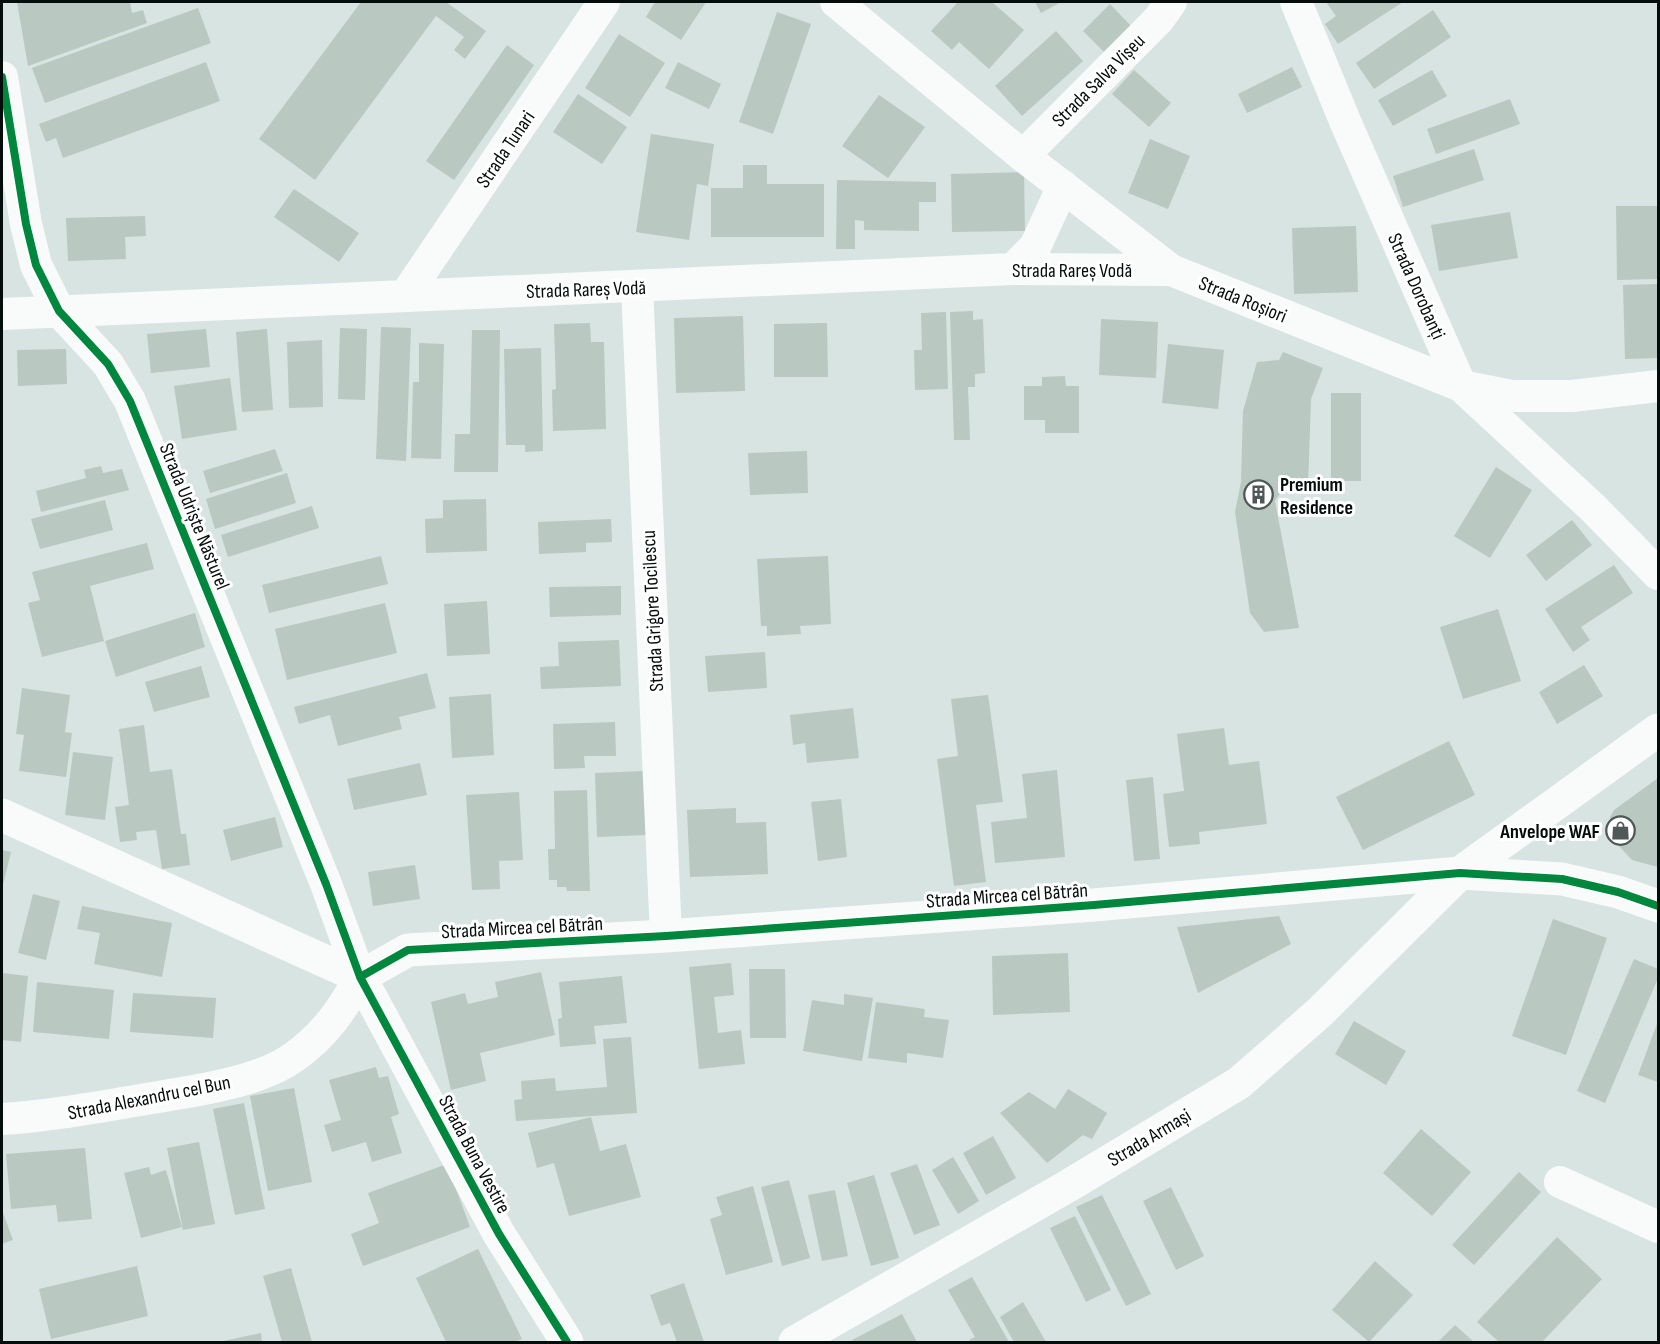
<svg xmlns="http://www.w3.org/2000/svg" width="1660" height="1344" viewBox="0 0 1660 1344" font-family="'Sofia Sans Condensed',sans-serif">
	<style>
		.building { fill: #b9c8c0 }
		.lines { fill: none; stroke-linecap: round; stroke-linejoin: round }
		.street { stroke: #f9fbfb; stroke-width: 32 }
		.secondary { stroke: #f9fbfb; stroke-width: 33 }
		.cycleway-casing { stroke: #fff; stroke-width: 11 }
		.cycleway { stroke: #00873e; stroke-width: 8 }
		.labels { text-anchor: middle; stroke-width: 6; stroke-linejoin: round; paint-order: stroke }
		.street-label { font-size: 20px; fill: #050d0c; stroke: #fff }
		.poi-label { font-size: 20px; font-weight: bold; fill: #050d0c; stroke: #fff; text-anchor: start }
	</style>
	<rect width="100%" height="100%" fill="#d7e4e2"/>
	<!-- building -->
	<path class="building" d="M17,2H130L132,13L143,10L147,23L28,66Z
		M361,2H446L486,31L465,59L454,50L464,37L436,16L315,180L259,139Z
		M655,2H706L681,40L646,17Z
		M958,2H992L1024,30L989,69L959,42L952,50L931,31Z
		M1035,2H1061L1041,13Z
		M1326,2H1403L1338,44L1325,24L1336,16Z
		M1110,4L1131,26L1104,52L1083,31Z
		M198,8L211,43L45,103L32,68Z
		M1433,10L1451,37L1374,89L1356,63Z
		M777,12L811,24L773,134L739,122Z
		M1056,31L1083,61L1022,116L995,86Z
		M619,34L665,63L630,117L585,88Z
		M507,45L534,65L454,180L426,161Z
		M206,62L220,101L63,158L56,138L46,142L39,124Z
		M678,62L721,84L709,109L665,88Z
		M1292,67L1302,87L1247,113L1238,94Z
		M1134,70L1171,103L1149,127L1112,94Z
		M1432,70L1447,96L1393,126L1378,100Z
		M578,94L627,127L602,164L553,132Z
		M879,95L925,127L888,178L842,146Z
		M1510,99L1520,124L1436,154L1427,129Z
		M651,134L714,144L708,186L697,184L689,240L636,232Z
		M1150,139L1190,156L1168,209L1128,193Z
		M1474,149L1484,180L1403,207L1393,176Z
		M743,165H767V184H824V237H711V188H743Z
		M1024,172L1025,231L952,232L951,174Z
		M837,180L936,182V202H919V231L864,230V221L855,220V249H836Z
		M294,189L359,233L339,262L274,217Z
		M1616,206H1658V279L1617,280Z
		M1510,212L1518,258L1439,271L1431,225Z
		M145,216L146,236L125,237L126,259L68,261L66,218Z
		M1356,226L1358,292L1294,294L1292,228Z
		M1658,284V358L1625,359L1623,285Z
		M973,311V320L983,319L985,373L975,374V387H968L970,440H954L950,312Z
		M946,312L948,389L915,390L914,350H922L921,313Z
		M743,316L745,391L676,393L674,318Z
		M1101,319L1158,322L1156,378L1099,375Z
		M590,323L591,342H604L606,429L553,431L552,390L556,389L554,324Z
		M827,323L828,377H774V324Z
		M381,327L411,328L406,461L376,459Z
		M340,328L367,329L365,400L338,399Z
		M206,329L210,367L151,373L147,334Z
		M267,329L273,410L242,412L236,332Z
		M472,330H500L498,472H454L455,434H470Z
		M322,340L323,407L289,408L287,342Z
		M419,343L444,344L441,459L411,458L413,382H419Z
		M1168,344L1224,350L1218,409L1162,403Z
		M541,348L543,451L525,452V445H506L504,349Z
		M66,349L67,384L18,386L17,350Z
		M1283,352L1323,368L1311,399L1308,487L1283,489L1275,501L1299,628L1264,632L1250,613L1235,512L1241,482L1243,411L1257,362L1279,360Z
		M1065,376L1066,386H1079V433H1045V420H1024V386H1042V377Z
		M230,378L237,430L182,439L174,386Z
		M1331,393H1361V481H1331Z
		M275,449L283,471L210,493L203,471Z
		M807,451L808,493L750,495L748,453Z
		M101,466L103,473L122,469L129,490L41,512L36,491L86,478L84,470Z
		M1496,467L1532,490L1490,558L1454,536Z
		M287,473L296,503L215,529L206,499Z
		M486,499L487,551L426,553L425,519L443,518V500Z
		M105,500L113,530L40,549L31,519Z
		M312,506L319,528L228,557L221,535Z
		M611,519L612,542L586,543V552L539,554L538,522Z
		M1572,520L1592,545L1546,581L1526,555Z
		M147,543L154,569L90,586L104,641L42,657L28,603L40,600L32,572Z
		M381,556L388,584L269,613L262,585Z
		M828,556L831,624L800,626L801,634L767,636V626H761L757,559Z
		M1614,565L1633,593L1581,627L1590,640L1573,652L1545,609Z
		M621,586V615L550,617L549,587Z
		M487,601L490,654L447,656L444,604Z
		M385,603L397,653L287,680L275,629Z
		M1498,609L1521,681L1463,699L1440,627Z
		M195,613L205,647L116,677L105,641Z
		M619,640L621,686L541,689L540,667L559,666L558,642Z
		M765,652L767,688L708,692L705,656Z
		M1584,665L1603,696L1557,724L1539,692Z
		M201,666L210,697L154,712L145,682Z
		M427,673L436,708L399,717L402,729L338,746L330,715L299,724L294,707Z
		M22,688L70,695L65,732L72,733L66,777L19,771L24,735L16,734Z
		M491,694L494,755L452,758L449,697Z
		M988,695L1003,802L976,805L986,882L954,886L937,759L958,756L951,699Z
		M853,708L859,758L807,763L805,743L793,745L790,715Z
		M615,722L616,756H584L585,768L554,769L553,724Z
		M144,725L150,772L172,769L181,834H186L190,865L162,869L156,830L136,832L137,840L120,842L115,807L129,805L119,729Z
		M1224,728L1229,765L1259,761L1267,824L1199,832L1200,844L1169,847L1163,794L1184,791L1177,734Z
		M1449,741L1475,795L1363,850L1336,797Z
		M73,752L113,757L105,820L65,815Z
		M420,763L427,795L354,810L347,779Z
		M1057,770L1065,857L995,863L991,822L1027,818L1022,774Z
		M644,771L646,835L597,837L595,773Z
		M1153,777L1160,859L1134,861L1126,780Z
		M1658,778V867L1632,860L1619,846L1610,817L1614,810Z
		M587,790L590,891H567L566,887H557V880H549L548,849H555L554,791Z
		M519,792L523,860L499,861L500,889L472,890L466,795Z
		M841,799L847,857L818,861L811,802Z
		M736,808V823L766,822L768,874L690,877L687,810Z
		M275,817L283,847L231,861L223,830Z
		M2,850L11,852L2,889Z
		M415,865L420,899L373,906L368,872Z
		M33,894L60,901L46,960L18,953Z
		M82,906L172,923L162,977L94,964L100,933L77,929Z
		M1279,916L1291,944L1198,993L1177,927Z
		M1553,919L1607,938L1566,1055L1512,1036Z
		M1068,953L1070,1012L993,1015L992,956Z
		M1634,959L1658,969V978L1605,1103L1577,1091Z
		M731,963L734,995L714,997L718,1033L741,1030L745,1064L699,1069L689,967Z
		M749,969H785L786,1038H750Z
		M541,972L555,1035L480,1053L486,1081L451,1090L431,1002L465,993L468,1004L498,997L495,982Z
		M2,973L28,976L21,1042L2,1040Z
		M622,976L627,1023L594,1026L596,1044L560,1047L558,1019L562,1018L559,982Z
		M37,982L114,990L109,1039L33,1032Z
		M133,993L216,998L213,1038L130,1032Z
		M844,994L873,998L862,1061L803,1051L812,1000L844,1005Z
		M876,1002L925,1009L924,1017L949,1020L943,1058L907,1053V1063L868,1058Z
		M1354,1021L1406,1051L1386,1085L1335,1054Z
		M1658,1021V1082L1638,1075Z
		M631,1037L637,1113L516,1121L514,1100L522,1099L521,1081L555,1078L556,1091L607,1087L603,1039Z
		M376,1067L379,1078L388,1076L399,1114L391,1117L402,1153L372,1162L366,1142L332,1152L324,1125L341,1120L329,1080Z
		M294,1088L312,1182L268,1191L250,1096Z
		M1068,1089L1107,1113L1092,1139L1083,1135L1047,1163L1000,1113L1029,1092L1055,1109Z
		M244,1103L265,1209L235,1215L213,1109Z
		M591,1117L600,1151L626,1144L641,1197L569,1216L554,1163L537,1168L528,1133Z
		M1421,1129L1471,1172L1432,1216L1383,1173Z
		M993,1136L1016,1178L986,1195L963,1153Z
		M199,1142L215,1224L183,1230L167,1148Z
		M85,1148L92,1219L58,1222L56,1205L11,1209L6,1154Z
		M953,1157L979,1201L958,1214L932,1170Z
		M447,1164L470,1227L363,1266L351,1234L379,1223L368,1193Z
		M917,1164L940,1225L914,1235L890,1173Z
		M149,1167L151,1175L166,1170L182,1227L141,1238L124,1173Z
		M1519,1172L1541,1192L1474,1265L1452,1245Z
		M874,1175L899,1258L871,1266L847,1183Z
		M789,1180L810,1258L782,1266L761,1187Z
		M753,1186L773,1262L726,1275L710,1219L722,1215L716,1197Z
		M1171,1187L1204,1256L1176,1270L1143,1201Z
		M835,1190L848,1256L822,1261L808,1195Z
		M1102,1195L1151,1294L1126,1306L1076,1207Z
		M2,1210L13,1240L2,1244Z
		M1075,1216L1111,1290L1086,1302L1050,1228Z
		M1557,1237L1602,1279L1542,1342H1499L1477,1322Z
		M478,1249L522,1339L515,1342H446L416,1278Z
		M1375,1261L1413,1295L1369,1342L1332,1310Z
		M137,1266L148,1316L51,1339L39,1289Z
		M291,1268L312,1342H282L263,1276Z
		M972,1277L1009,1342H971L969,1340L975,1337L948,1290Z
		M684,1283L704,1342H677L670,1323L661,1326L650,1295Z
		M1023,1302L1046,1342H1014L1000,1317Z
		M902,1314L917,1342H854L852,1340Z
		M1455,1325L1474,1342H1438Z
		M261,1333L262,1342H223V1341Z"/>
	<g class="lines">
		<!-- street -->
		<path class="street" d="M836,2L1023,156L1171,270L1461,386L1592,507L1658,574
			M1296,2L1345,121L1461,386
			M2,77L26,224L36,265L59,311L108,364L130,401L326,884L360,977C343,1009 324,1036 294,1057C259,1083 188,1092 146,1099C98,1107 50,1116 2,1119
			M1023,156L1159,19L1171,2
			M1013,269L1035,247L1063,186
			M637,287L666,936
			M405,296L604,2
			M2,314L1013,269L1171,270
			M1461,386L1512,396H1572L1658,386
			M1560,1182L1658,1227"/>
		<!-- secondary -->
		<path class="secondary" d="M2,815L360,977L499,1234L567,1342
			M360,977L408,950L666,936L1094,905L1460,873L1562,879L1618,892L1658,906
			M795,1342L1068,1186L1239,1083L1320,1012L1460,873L1658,730"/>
		<defs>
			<path id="cycleway" d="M2,77L26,224L36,265L59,311L108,364L130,401L326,884L360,977L499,1234L567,1342
				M360,977L408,950L666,936L1094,905L1460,873L1562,879L1618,892L1658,906"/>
		</defs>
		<!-- cycleway casing -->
		<use href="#cycleway" class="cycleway-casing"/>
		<!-- cycleway -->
		<use href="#cycleway" class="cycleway"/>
	</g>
	<!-- icons -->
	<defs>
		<symbol id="building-ring" viewBox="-11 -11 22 22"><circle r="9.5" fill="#fff" stroke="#4e5857" stroke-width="1.5"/><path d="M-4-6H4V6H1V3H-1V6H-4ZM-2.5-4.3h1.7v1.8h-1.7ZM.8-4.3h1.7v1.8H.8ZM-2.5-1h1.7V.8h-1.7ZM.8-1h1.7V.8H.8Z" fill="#4e5857"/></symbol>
		<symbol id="shop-ring" viewBox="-11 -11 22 22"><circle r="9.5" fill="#fff" stroke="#4e5857" stroke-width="1.5"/><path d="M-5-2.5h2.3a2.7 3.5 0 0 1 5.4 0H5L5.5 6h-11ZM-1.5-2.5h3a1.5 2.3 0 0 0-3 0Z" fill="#4e5857"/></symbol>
	</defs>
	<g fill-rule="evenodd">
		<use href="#building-ring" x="1242" y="478" width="33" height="33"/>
		<use href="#shop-ring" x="1604" y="814" width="33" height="33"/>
	</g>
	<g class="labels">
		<!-- street labels -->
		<g class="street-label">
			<text transform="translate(1098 80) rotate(-45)" y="7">Strada Salva Vișeu</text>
			<text transform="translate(505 149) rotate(-56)" y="7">Strada Tunari</text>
			<text x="1072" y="277">Strada Rareș Vodă</text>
			<text transform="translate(1417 286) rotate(66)" y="7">Strada Dorobanți</text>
			<text transform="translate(586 289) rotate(-2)" y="7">Strada Rareș Vodă</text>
			<text transform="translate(1243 299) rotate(22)" y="7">Strada Roșiori</text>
			<text transform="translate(195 516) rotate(68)" y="7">Strada Udriște Năsturel</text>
			<text transform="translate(652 611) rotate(-93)" y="7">Strada Grigore Tocilescu</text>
			<text transform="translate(1007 895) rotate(-4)" y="7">Strada Mircea cel Bătrân</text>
			<text transform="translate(522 927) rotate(-3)" y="7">Strada Mircea cel Bătrân</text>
			<text transform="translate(149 1097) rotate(-11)" y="7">Strada Alexandru cel Bun</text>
			<text transform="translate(1149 1137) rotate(-31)" y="7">Strada Armași</text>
			<text transform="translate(475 1154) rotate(62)" y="7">Strada Buna Vestire</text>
		</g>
		<!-- poi labels -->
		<g class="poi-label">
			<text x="1280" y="491">Premium<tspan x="1280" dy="23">Residence</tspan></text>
			<text x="1600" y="838" text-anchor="end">Anvelope WAF</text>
		</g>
	</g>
	<!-- border -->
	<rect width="1660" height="1344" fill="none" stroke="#050d0c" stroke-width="6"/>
</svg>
